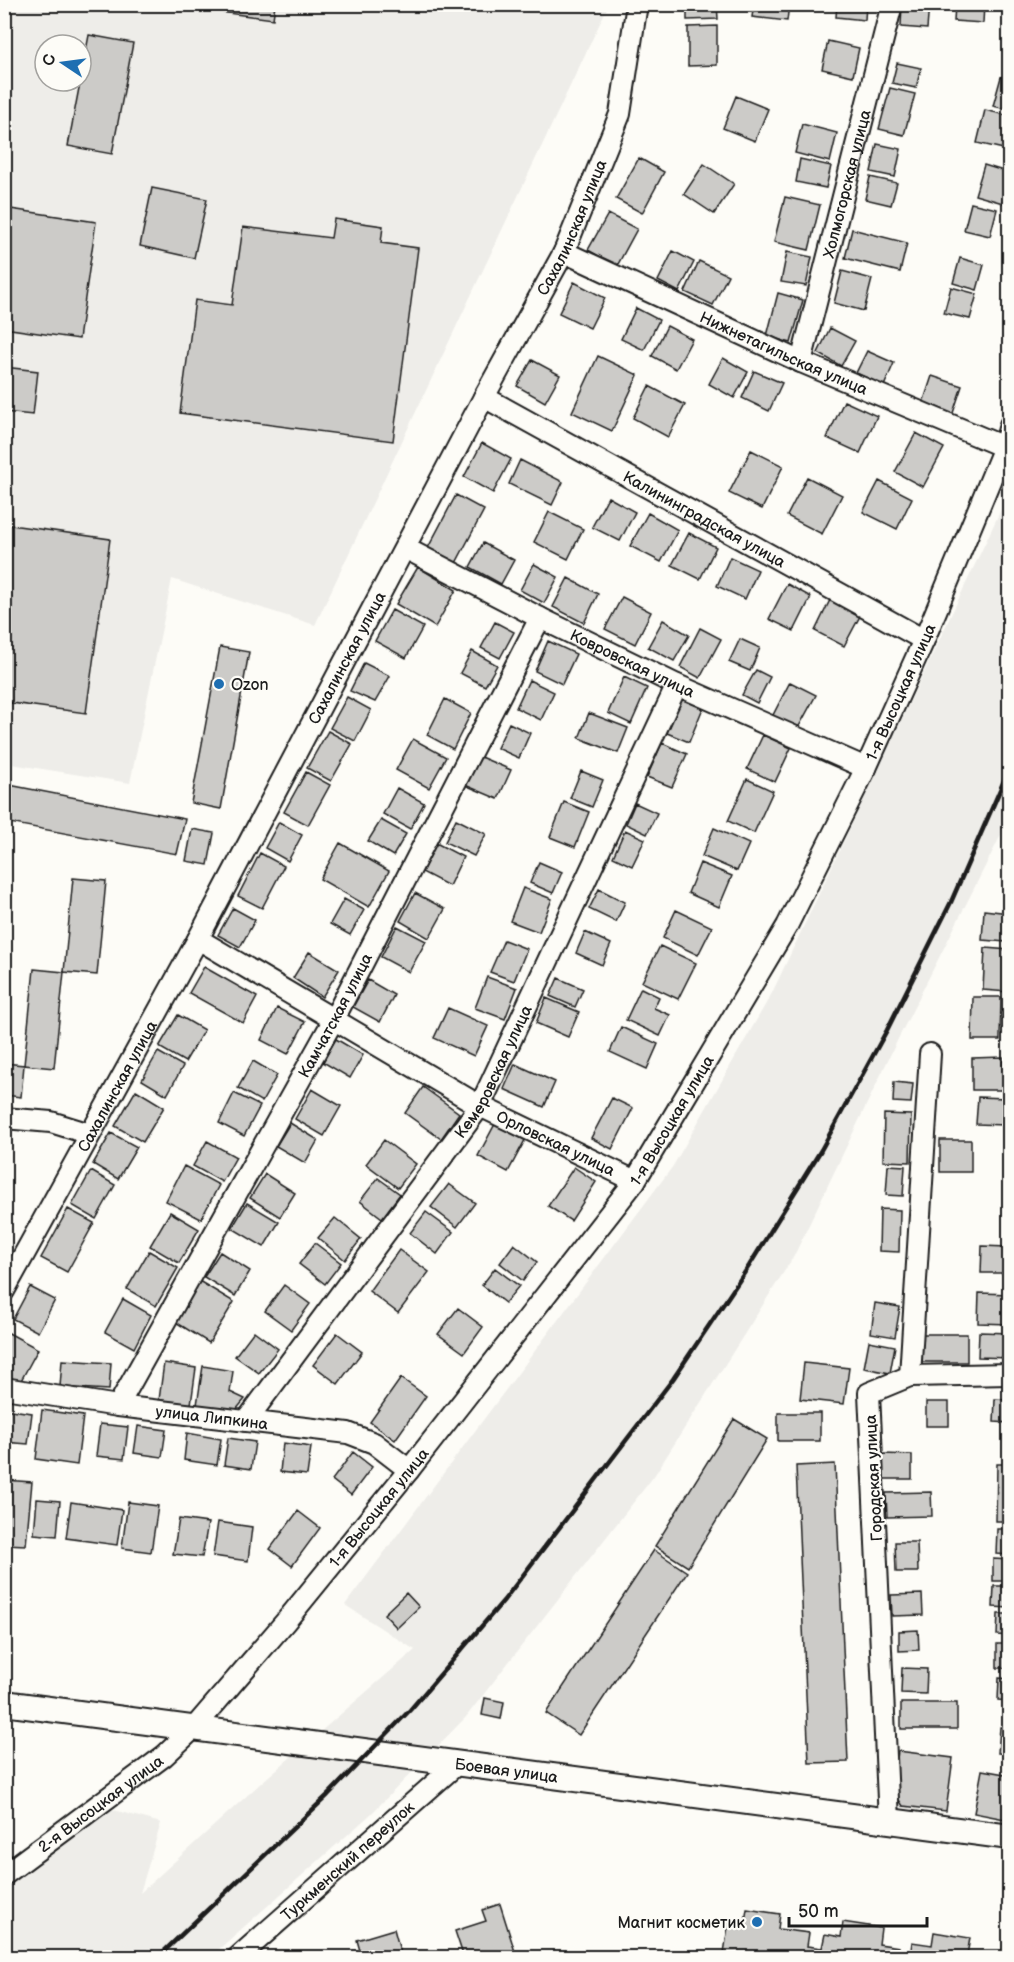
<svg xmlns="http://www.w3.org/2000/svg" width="1014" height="1962" viewBox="0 0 1014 1962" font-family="'Balsamiq Sans',sans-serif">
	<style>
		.built { fill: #eeede9; fill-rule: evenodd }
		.building { fill: #cccbc8; stroke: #1c1c1c; stroke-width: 1.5 }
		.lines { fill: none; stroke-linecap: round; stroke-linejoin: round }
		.minor-casing { stroke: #1c1c1c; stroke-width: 24 }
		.major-casing { stroke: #1c1c1c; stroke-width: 28 }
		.minor { stroke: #fdfcf7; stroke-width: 20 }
		.major { stroke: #fdfcf7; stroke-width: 24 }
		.rail { stroke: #1c1c1c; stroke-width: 4.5 }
		.poi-dot { fill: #1f6fb2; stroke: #fdfcf7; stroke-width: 2 }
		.labels { text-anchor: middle; stroke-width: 4.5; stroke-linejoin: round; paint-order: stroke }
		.street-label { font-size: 16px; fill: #1c1c1c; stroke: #fdfcf7 }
		.poi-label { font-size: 16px; fill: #1c1c1c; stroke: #fdfcf7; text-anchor: start }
	</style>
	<rect width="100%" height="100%" fill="#fdfcf7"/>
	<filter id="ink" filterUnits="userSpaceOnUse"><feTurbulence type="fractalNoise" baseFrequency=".0167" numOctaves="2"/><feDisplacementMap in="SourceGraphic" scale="12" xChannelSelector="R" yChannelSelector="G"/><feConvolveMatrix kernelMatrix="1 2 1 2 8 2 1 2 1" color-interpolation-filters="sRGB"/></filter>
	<g filter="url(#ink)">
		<!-- built -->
		<path class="built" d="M4,5H607V8L315,625L172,579L130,783L5,763ZM45,45H81V81H45Z
			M1009,483V819L898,1039L794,1256L654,1476L466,1717L371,1814L210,1957L5,1958V1890L72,1833L107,1808L161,1823L140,1893L262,1782L415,1650L345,1605L673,1166L772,993L1006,499Z"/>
		<!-- building -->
		<path class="building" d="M160,4H275L273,19Z
			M687,4H717L718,19L687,20Z
			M754,4H789L787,21L752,17Z
			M837,4H866L865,20L836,17Z
			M902,4H929L927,29L901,27Z
			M955,4H984L983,23L954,21Z
			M717,26V65L688,66V27Z
			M89,35L133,43L112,154L68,146Z
			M828,41L859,48L853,76L822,69Z
			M897,63L921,68L916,88L892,83Z
			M1001,77L1010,79V110L993,106Z
			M890,88L915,94L904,135L879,129Z
			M736,96L768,109L755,141L723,128Z
			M985,110L1010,116L1008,150L977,143Z
			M802,124L837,133L830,162L795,153Z
			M877,144L901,149L895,177L871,172Z
			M639,158L664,172L642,213L616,199Z
			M800,159L831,166L826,188L796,182Z
			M704,164L734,184L714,214L684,194Z
			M984,165L1010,173V183L1003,203L975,195Z
			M870,177L897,183L891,205L865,199Z
			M152,188L207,199L194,258L140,246Z
			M785,197L820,205L809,250L774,242Z
			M971,203L997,209L990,236L964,230Z
			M4,208L96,222L79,339L4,328Z
			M608,214L637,229L617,266L588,250Z
			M334,219L383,226L381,243L418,248L393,441L180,413L195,300L232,305L243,227L331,238Z
			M852,229L907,243L900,272L845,258Z
			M673,251L694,262L679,292L658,281Z
			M787,252L812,257L806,286L781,282Z
			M960,258L984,265L977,290L953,283Z
			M699,261L728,275L713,305L685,292Z
			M842,271L872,279L864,311L834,303Z
			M574,282L605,298L590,328L559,313Z
			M951,287L977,294L970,319L944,313Z
			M778,293L803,300L791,343L767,336Z
			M636,308L659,320L644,350L621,339Z
			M667,326L692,339L676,369L652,356Z
			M830,328L855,341L841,366L818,353Z
			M867,351L894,363L884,386L856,373Z
			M598,356L638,375L612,431L572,412Z
			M723,358L748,372L734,398L709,384Z
			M532,360L560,375L545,402L517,386Z
			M4,367L38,371L33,415L4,412Z
			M754,371L782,383L769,411L742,398Z
			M932,376L962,386L952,416L922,406Z
			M649,386L685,405L668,437L633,418Z
			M844,401L877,416L860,453L827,438Z
			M916,433L944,448L923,487L895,472Z
			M482,443L511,459L493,493L464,477Z
			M751,450L783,466L762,509L729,493Z
			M520,460L563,482L552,505L509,484Z
			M807,477L842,495L822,534L787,516Z
			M879,481L912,498L897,529L863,512Z
			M456,495L484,510L456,563L428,548Z
			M608,497L635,512L620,541L592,527Z
			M549,512L583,529L568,559L534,542Z
			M648,513L678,530L661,562L630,546Z
			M4,524L110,539L86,713L4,702Z
			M689,533L716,547L700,579L672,565Z
			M483,543L514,560L501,584L470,567Z
			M730,557L758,570L745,599L717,586Z
			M534,564L558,577L544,603L520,590Z
			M418,567L456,590L435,627L396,604Z
			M568,578L598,594L584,623L553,607Z
			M787,584L811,597L794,631L769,619Z
			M622,597L651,612L635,644L605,629Z
			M830,600L860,616L844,646L815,631Z
			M392,610L423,627L406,658L375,641Z
			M663,620L689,635L674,661L648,647Z
			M495,622L514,632L500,658L481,648Z
			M700,628L721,639L700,678L680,667Z
			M740,639L760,648L750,671L729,662Z
			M548,641L576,654L562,684L535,671Z
			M220,647L249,652L221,809L191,803Z
			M472,651L497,665L485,686L460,673Z
			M364,663L390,676L375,702L350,691Z
			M756,670L770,677L757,703L742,695Z
			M624,677L647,688L631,724L608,713Z
			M529,680L554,692L541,720L516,708Z
			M790,682L816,695L797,730L772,717Z
			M347,697L371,710L355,741L330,728Z
			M445,699L471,713L453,749L427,735Z
			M681,699L703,708L689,742L667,733Z
			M589,713L628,728L618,753L579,738Z
			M509,723L530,733L519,758L497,748Z
			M328,731L352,744L331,781L307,768Z
			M763,735L791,748L775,782L747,769Z
			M413,739L446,757L429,788L396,770Z
			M662,743L687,754L672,787L647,777Z
			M471,753L511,770L498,799L458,782Z
			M581,771L603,780L592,807L570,798Z
			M306,772L330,785L308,825L284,812Z
			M747,779L773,791L754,833L728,821Z
			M4,784L185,819L177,854L4,822Z
			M397,788L424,803L410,829L383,814Z
			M564,802L589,812L575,847L550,837Z
			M635,803L657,813L647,834L626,824Z
			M456,819L486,834L474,856L445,842Z
			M381,820L406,834L393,856L368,841Z
			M279,822L302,835L288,861L265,848Z
			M714,828L749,844L737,871L702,856Z
			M192,829L214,833L208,865L186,861Z
			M625,830L645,839L632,866L613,857Z
			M340,843L389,871L369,907L320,879Z
			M436,843L463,857L449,886L422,872Z
			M260,853L284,866L262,908L238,896Z
			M539,862L562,872L553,893L530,883Z
			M700,863L732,876L719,907L688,893Z
			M73,878L106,881L97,975L64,972Z
			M523,888L552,899L539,932L510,921Z
			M599,889L625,902L616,922L589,909Z
			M415,893L445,909L429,938L400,921Z
			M344,899L364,910L350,935L330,924Z
			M233,908L255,920L240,947L218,935Z
			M676,910L712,927L698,955L663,938Z
			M984,910L1009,913L1006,942L982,940Z
			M397,926L426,941L409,972L381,957Z
			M585,932L611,944L602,965L576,953Z
			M504,940L527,949L514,981L490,972Z
			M660,946L696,963L678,999L642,982Z
			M985,948L1010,950L1008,992L983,990Z
			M309,952L339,970L322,997L293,978Z
			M204,967L257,997L243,1023L189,993Z
			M34,969L64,972L54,1068L24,1065Z
			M487,977L517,988L505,1019L475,1008Z
			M558,978L583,989L575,1007L550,996Z
			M368,980L394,995L380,1022L353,1007Z
			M641,988L659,997L654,1008L670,1015L660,1036L626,1020Z
			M973,997H1001L1000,1040H972Z
			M546,998L579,1012L568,1037L536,1023Z
			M277,1008L305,1022L288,1054L261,1040Z
			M448,1008L488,1026L474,1056L434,1038Z
			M178,1015L204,1030L185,1062L159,1047Z
			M621,1027L658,1044L647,1069L610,1052Z
			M336,1039L363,1055L350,1078L323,1062Z
			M158,1052L183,1066L167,1095L142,1080Z
			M1003,1057L1004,1090H972V1058Z
			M253,1061L277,1075L262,1102L238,1088Z
			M4,1063L24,1065L21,1097L4,1095Z
			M515,1064L555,1082L544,1107L504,1089Z
			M894,1082L913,1084L911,1103L893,1102Z
			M423,1087L459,1113L441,1139L405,1113Z
			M312,1089L341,1106L324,1136L295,1119Z
			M136,1090L164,1107L143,1142L115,1126Z
			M234,1093L260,1106L244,1136L219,1123Z
			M978,1097L1006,1098L1005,1125L976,1124Z
			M612,1098L633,1108L612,1149L591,1138Z
			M884,1114L911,1115L910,1162L883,1161Z
			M290,1123L318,1140L305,1163L276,1146Z
			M495,1124L525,1140L508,1172L478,1156Z
			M111,1133L137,1147L118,1179L93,1164Z
			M384,1140L416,1164L398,1188L366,1164Z
			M940,1140H971V1172H940Z
			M207,1141L236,1157L222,1182L193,1166Z
			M888,1165L905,1166L903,1196L886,1195Z
			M184,1166L219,1185L201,1219L166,1201Z
			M574,1167L596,1182L571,1221L548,1206Z
			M91,1171L115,1185L96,1219L72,1205Z
			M265,1174L295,1193L280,1217L250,1198Z
			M378,1178L400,1194L382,1218L360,1201Z
			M449,1184L475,1203L457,1227L431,1207Z
			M247,1203L279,1222L264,1247L232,1228Z
			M68,1209L94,1223L67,1272L41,1258Z
			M880,1209L900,1210L899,1252L879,1251Z
			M170,1212L199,1229L179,1263L150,1246Z
			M426,1212L453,1232L437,1254L410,1233Z
			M335,1218L361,1239L345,1260L318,1238Z
			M315,1243L341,1263L325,1284L299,1264Z
			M514,1244L537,1262L523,1281L500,1263Z
			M982,1246L1007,1247L1006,1273H981Z
			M399,1250L429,1272L398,1313L369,1291Z
			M149,1251L178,1268L156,1306L127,1289Z
			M220,1252L250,1271L235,1296L204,1277Z
			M495,1268L519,1286L505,1303L482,1285Z
			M199,1281L234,1302L209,1343L174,1321Z
			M284,1285L310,1304L291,1330L265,1311Z
			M30,1287L55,1300L38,1332L13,1319Z
			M979,1293L1010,1294V1324L978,1323Z
			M123,1299L151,1315L134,1348L105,1332Z
			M875,1303L900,1307L895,1337L871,1333Z
			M458,1308L483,1327L464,1353L438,1334Z
			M5,1331L38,1349L18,1386L4,1378Z
			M254,1331L278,1349L259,1373L235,1356Z
			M979,1332L1010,1333V1358L978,1357Z
			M337,1333L362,1352L338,1384L313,1365Z
			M922,1334H967V1362H922Z
			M869,1341L895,1346L890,1373L864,1368Z
			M62,1360L111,1363L109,1390L60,1387Z
			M164,1363L196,1368L191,1404L159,1400Z
			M804,1363L849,1368L844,1404L800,1399Z
			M203,1366L233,1371L230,1392L245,1399L235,1411L197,1405Z
			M401,1378L426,1396L395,1440L370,1422Z
			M995,1399L1010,1400V1423L994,1422Z
			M926,1402H949V1426H926Z
			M4,1409L32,1413L28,1444L4,1442Z
			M42,1410L83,1416L77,1465L36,1459Z
			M778,1413H820V1441H778Z
			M734,1419L767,1439L688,1567L655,1546Z
			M100,1424L128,1427L124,1459L96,1456Z
			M138,1426L166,1430L162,1457L134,1453Z
			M187,1433L221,1439L217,1465L184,1460Z
			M228,1438L255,1442L251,1469L224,1465Z
			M283,1443L311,1447L307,1475L280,1472Z
			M353,1452L372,1467L351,1495L332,1480Z
			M883,1454L912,1455V1479H882Z
			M835,1464L848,1762L809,1763L796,1466Z
			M997,1464H1010V1521H996Z
			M4,1480L32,1482L26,1545L4,1544Z
			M931,1492L932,1516L887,1517L886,1493Z
			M37,1499L60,1501L57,1536L34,1534Z
			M71,1502L122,1510L117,1545L66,1538Z
			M128,1502L158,1506L151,1552L122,1548Z
			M298,1511L320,1528L292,1566L270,1549Z
			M179,1519L208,1523L202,1557L173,1554Z
			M218,1522L252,1527L248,1561L213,1556Z
			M997,1529H1010V1555L996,1554Z
			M895,1542H917L918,1572H896Z
			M654,1550L687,1572L579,1735L546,1713Z
			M993,1559L1010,1560V1581H993Z
			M994,1586H1010V1608L993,1607Z
			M406,1593L419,1607L397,1628L384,1614Z
			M922,1594L923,1615L892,1616L891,1595Z
			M998,1614H1010V1636L997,1635Z
			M918,1630L919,1650L899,1651V1631Z
			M997,1644H1010V1668H997Z
			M902,1668L927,1669L926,1694L901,1693Z
			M999,1678L1010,1679V1701L998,1700Z
			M485,1698L504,1702L501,1719L482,1715Z
			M901,1703H957V1729H901Z
			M1000,1727L1010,1728V1754L998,1753Z
			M898,1751L953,1758L946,1811L903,1806L893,1791Z
			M982,1770L1010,1775V1820L974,1813Z
			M500,1904L517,1958H464L455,1931L486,1921L482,1910Z
			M747,1909L780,1914L778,1929L809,1933L807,1946L822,1948L825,1934L841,1937L843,1922L881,1928L879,1944L899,1947L897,1958H819V1955L805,1952L804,1958H740V1956L724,1953L729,1920L745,1922Z
			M394,1929L402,1958H362L357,1940Z
			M934,1932L970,1938L967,1955L982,1958H910L912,1942L932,1945Z"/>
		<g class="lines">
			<defs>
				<g id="minor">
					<path id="s1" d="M564,252L801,362L1004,447"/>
					<path id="s2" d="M801,362L892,4"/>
					<path id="s3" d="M484,397L924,640"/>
					<path id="s4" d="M405,548L540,618L677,685L866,768"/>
					<path id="s5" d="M198,939L480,1106L635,1181"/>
					<path d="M4,1118L51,1122L90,1134"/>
					<path id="s6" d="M4,1291L198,939L484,397L564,252L620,114L637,4"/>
					<path d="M910,1376L1010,1374"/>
					<path id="s7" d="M4,1388L118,1406L348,1433L374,1443L409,1470"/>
					<path id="s8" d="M118,1406L334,1019L540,618"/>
					<path id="s9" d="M246,1421L480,1106L677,685"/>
					<path d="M889,1821L869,1393L910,1376L930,1054"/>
					<path id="s10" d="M4,1875L164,1756L194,1728L286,1621L409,1470L635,1181L787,926L866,768L924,640L1004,447L1010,425"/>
					<path id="s11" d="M237,1958L457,1764"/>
				</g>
				<g id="major">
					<path id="s12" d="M4,1703L1010,1837"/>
				</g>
			</defs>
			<!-- minor casing -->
			<use href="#minor" class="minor-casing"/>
			<!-- major casing -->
			<use href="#major" class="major-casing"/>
			<!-- minor -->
			<use href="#minor" class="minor"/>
			<!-- major -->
			<use href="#major" class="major"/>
			<!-- rail -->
			<path class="rail" d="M157,1958L328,1795L410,1710L504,1600L673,1379L749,1266L821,1150L887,1030L951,902L1010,767"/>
		</g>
	</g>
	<!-- markers -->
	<g class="poi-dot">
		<circle cx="219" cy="684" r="6"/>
		<circle cx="757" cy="1922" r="6"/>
	</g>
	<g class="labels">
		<!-- street labels -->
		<g class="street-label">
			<text dy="6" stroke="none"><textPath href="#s2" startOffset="184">Холмогорская улица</textPath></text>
			<text dy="6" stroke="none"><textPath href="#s6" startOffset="1206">Сахалинская улица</textPath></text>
			<text dy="6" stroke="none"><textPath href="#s1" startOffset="242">Нижнетагильская улица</textPath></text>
			<text dy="6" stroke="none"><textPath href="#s3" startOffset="252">Калининградская улица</textPath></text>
			<text dy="6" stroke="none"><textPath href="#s6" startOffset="720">Сахалинская улица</textPath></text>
			<text dy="6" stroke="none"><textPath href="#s4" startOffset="255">Ковровская улица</textPath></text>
			<text dy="6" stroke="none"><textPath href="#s10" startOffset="1500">1-я Высоцкая улица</textPath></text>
			<text dy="6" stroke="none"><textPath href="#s8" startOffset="447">Камчатская улица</textPath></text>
			<text dy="6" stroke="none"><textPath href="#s9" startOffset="429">Кемеровская улица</textPath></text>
			<text dy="6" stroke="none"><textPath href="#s6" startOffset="234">Сахалинская улица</textPath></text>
			<text dy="6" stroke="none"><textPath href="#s10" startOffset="1014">1-я Высоцкая улица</textPath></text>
			<text dy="6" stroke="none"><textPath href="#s5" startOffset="412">Орловская улица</textPath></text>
			<text dy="6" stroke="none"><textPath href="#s7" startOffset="210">улица Липкина</textPath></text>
			<text transform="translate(873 1478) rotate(-93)" y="6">Городская улица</text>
			<text dy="6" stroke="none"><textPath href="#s10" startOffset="528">1-я Высоцкая улица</textPath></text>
			<text dy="6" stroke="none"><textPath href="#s12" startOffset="507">Боевая улица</textPath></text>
			<text dy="6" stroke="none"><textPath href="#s10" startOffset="120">2-я Высоцкая улица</textPath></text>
			<text dy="6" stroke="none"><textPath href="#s11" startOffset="147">Туркменский переулок</textPath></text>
		</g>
		<!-- poi labels -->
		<g class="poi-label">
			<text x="231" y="690">Ozon</text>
			<text x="745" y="1928" text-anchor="end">Магнит косметик</text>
		</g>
	</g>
	<!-- margin -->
	<rect width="1014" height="1962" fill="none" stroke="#fdfcf7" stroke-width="24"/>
	<rect x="12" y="12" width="990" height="1938" fill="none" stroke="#1c1c1c" stroke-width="2" filter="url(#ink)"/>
	<!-- north arrow -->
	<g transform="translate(63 63) rotate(283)"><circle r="28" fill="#fdfcf7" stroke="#a3a29f" stroke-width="1.5"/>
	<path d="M0-4.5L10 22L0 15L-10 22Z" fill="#1f6fb2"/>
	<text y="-9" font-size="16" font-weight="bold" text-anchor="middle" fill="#1c1c1c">С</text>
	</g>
	<!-- scale -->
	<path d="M789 1917v9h138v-9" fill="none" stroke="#1c1c1c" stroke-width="3"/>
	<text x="798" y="1917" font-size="18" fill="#1c1c1c" stroke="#fdfcf7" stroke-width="4.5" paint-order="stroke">50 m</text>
</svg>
